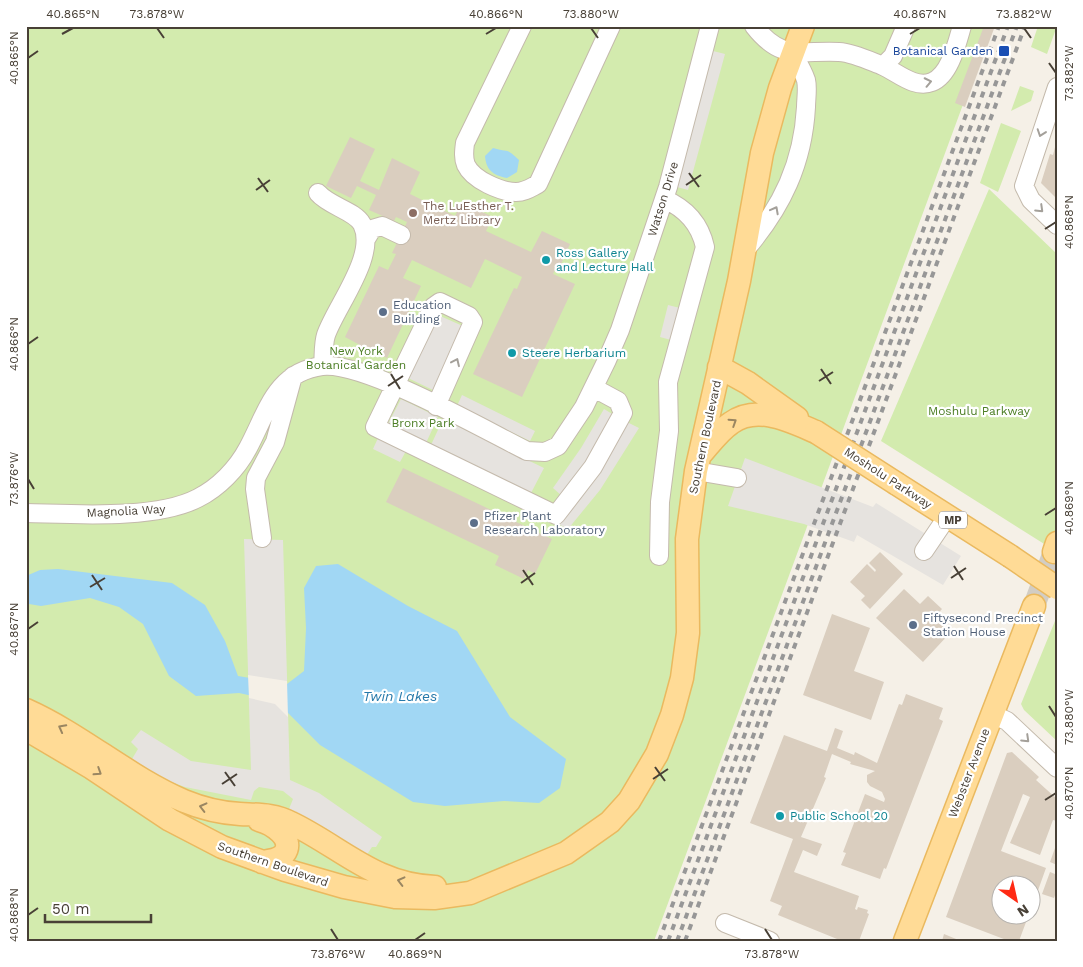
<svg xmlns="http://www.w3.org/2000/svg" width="1083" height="967" viewBox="0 0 1083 967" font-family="'Work Sans',sans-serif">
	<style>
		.green { fill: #d3ebae }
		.parking { fill: #e6e3df }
		.water { fill: #a1d7f4 }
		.pier { fill: #f5f0e7 }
		.building { fill: #dacebf }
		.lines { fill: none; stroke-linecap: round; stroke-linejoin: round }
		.major-tunnel { stroke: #d2cdc4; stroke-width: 22; stroke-dasharray: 22 11; stroke-linecap: butt }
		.minor-casing { stroke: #c4baac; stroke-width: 20 }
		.major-casing { stroke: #eab95f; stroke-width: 25 }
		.minor { stroke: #fff; stroke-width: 18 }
		.major { stroke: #ffdb96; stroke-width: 22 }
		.rail { stroke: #979797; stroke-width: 4; stroke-dasharray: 6 6; stroke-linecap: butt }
		.major-bridge-casing { stroke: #eab95f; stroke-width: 25; stroke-linecap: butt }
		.major-bridge { stroke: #ffdb96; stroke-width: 22 }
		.oneway { stroke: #a4a09a }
		.oneway2 { stroke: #9a8661 }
		.ticks { fill: none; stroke: #484036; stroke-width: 2 }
		.transit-dot { fill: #1a4fb4; stroke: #fff; stroke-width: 2 }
		.education-dot { fill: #8d6e63; stroke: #fff; stroke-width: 2 }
		.culture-dot { fill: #0f9aa8; stroke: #fff; stroke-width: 2 }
		.service-dot { fill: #5c6f8a; stroke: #fff; stroke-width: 2 }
		.labels { text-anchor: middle; stroke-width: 4.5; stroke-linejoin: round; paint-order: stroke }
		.shield { fill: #fff; stroke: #7f7972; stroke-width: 1 }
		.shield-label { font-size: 11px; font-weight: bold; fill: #484036 }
		.transit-label { font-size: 12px; fill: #164399; stroke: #fff; text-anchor: end }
		.street-label { font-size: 12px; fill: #484036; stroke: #fff }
		.education-label { font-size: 12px; fill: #785e54; stroke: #fff; text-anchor: start }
		.culture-label { font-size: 12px; fill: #0d838f; stroke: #fff; text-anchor: start }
		.service-label { font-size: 12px; fill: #4e5e75; stroke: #fff; text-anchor: start }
		.park-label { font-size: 12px; fill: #4c7e25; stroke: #fff }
		.water-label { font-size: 14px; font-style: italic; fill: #2679aa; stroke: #fff }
		.neatline { fill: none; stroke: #484036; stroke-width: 2 }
		.ticks-label { font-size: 12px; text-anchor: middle; fill: #484036 }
	</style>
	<rect width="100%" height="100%" fill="#f5f0e7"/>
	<!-- green -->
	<path class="green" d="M26,26H992L654,941H26Z
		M1038,26H1057L1047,54L1031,47Z
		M1020,86L1034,91L1031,101L1011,111Z
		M1001,123L1021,131L998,192L980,183Z
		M989,189L1057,254V552L881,441Z
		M1057,616V741L1024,710L1021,704Z"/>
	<!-- parking -->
	<path class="parking" d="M713,51L725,54L688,190L677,187Z
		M668,305L680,308L671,340L660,337Z
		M438,315L465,327L435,391L408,378Z
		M462,395L535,431L530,441L457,406Z
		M401,399L438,417L426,443L388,424Z
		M604,409L614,415L591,455L562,496L553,488L581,448Z
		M443,419L544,468L531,493L431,445Z
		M627,422L639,428L600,490L568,529L558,524L591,483Z
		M378,438L406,451L400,462L373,449Z
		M745,458L873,507L876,503L961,556L943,585L857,535L854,542L804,524L728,506Z
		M244,539L283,540L290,780L319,793L382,837L376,847H372L366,856L327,829L289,809L293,799L283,791L259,787L254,791L251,800L185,787L163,779L132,759L138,749L131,742L141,730L191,761L251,770Z"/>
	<!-- water -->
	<path class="water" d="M493,148C510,153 505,147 519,160L517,172L507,178C492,175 486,169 485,156Z
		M338,564L408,606L457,631L510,717L566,759L560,788L539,803L504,801L445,806L413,802L320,745L276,701L239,693L196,696L169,676L143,624L119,607L90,598L41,606L29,604L26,601V576L40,570L58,569L172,583L205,605L225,641L238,676L287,684L304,671L306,628L304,588L316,566Z"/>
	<!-- pier -->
	<path class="pier" d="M248,675L287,681L288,717L275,704L249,698Z"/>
	<!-- building -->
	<path class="building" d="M984,26H995L965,107L955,103Z
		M350,137L375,149L360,181L379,190L392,158L420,172L410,194L455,216L462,202L465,204L493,217L486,231L531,252L542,231L570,244L558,271L555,270L553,274L575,284L522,397L473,374L514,288L517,289L522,277L485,259L471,288L412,260L403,278L421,286L387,358L371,350L369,355L358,350L360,345L345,337L379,266L388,270L396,254L392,253L407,222L396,217L394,221L369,210L376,195L357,186L351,198L326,186Z
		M1056,143H1057V199L1041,183L1050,154L1053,155Z
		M403,468L552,539L535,574L528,570L524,579L495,565L499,556L386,502Z
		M880,552L903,574L870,609L861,600L865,596L850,582L867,564L875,572L876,570L869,563Z
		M904,589L920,604L928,596L942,609L934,618L950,633L923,662L876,618Z
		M832,614L870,628L854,671L884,682L871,720L803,695Z
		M906,694L943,708L939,719L943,721L886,869L884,868L880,879L841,865L846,853L843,852L865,794L884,802L885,799L882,792L870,786L867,782V775L875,771L850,764L851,762L832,754L824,777L826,778L801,837L822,844L817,856L803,850L794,872L859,896L855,909L857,910L858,907L868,910L867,913L869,914L859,941H842L778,915L782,906L770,901L793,839L750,823L784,735L827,751L835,728L843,731L837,748L854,755L855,752L877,763L899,704L902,705Z
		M1012,752L1039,777L1036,780L1057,799V821L1053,820L1040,855L1010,843L1030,797L1023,794L1001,851L1046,868L1031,910L1030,884H1000V914H1029L1019,941H1009L946,917L1007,753Z
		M1055,848H1057V865L1050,862Z
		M1057,868V890L1054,898L1042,894L1050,872L1055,874Z
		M944,934L961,941H942Z"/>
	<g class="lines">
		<!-- major-tunnel -->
		<path class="major-tunnel" d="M1034,606L1054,552"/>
		<defs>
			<path id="minor" d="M522,26L465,143C464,151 463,158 466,165C473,180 501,192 516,192C525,192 530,188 538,184L611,26
				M754,26C782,62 800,50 839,52C854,53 870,61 883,66C898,73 915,89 932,82C950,75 957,43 962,26
				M883,66L893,56L906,26
				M1057,87L1024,186L1031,200L1057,225
				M318,193C329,206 355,211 362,224C378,255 336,306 326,335C323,344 324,357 323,366
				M366,239L372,229L382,226L401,235
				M746,249C782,207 803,163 806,107C806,99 808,88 806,80C803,71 797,61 792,52
				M436,406L473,322L469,316L440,302L433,307L375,427L556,515L593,467L623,413L618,401L594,388
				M696,471L737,478
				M26,513C74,514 156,520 198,498C218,488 237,469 248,448C267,413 275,372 322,366C364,361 485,430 527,451L545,452L558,446L584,407L607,360L620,330L668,187L710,26
				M262,538L255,489L256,478L275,442L293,376
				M924,551L947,517
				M659,556L660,502L669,431L668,382L705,247C700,224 685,208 664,199
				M992,714L1007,721L1057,768
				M725,923L770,941"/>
			<path id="major" d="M719,367L748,383L797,418
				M701,454C710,444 719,431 731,423C757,404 790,421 816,432
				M897,484L1010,556
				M1054,552L1057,543
				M26,710C82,735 128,777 184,801C201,808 221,813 240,814C258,815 274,814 291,823C341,847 375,885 435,887
				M26,729L92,768L170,820L222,847L285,870L344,887L395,897L434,898L470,893L566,853L610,822L629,801L657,754L672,715L682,678L688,633L687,539L696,471L739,281L762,153L780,88L803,26
				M259,820C271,823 296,838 284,854C279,860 269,861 262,862
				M905,941L1034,606"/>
		</defs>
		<!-- minor casing -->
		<use href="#minor" class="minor-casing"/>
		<!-- major casing -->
		<use href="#major" class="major-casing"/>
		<!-- minor -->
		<use href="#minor" class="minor"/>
		<!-- major -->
		<use href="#major" class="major"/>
		<!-- rail -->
		<path class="rail" d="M659,941L999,26
			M668,941L1008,26
			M677,941L1017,26
			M685,941L1025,26"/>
		<defs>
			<path id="major-bridge" d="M816,432L897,484
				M1010,556L1057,588"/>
		</defs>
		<!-- major-bridge casing -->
		<use href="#major-bridge" class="major-bridge-casing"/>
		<!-- major-bridge -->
		<use href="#major-bridge" class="major-bridge"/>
	</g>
	<!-- one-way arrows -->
	<defs><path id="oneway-chevron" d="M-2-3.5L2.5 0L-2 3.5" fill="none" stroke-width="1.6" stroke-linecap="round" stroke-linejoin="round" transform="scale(1.25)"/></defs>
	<g class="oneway">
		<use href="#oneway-chevron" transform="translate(928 82) rotate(-12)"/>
		<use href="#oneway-chevron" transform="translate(1041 133) rotate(109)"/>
		<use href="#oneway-chevron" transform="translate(1040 209) rotate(44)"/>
		<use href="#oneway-chevron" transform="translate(775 210) rotate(-62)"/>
		<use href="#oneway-chevron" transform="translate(456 362) rotate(-65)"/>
		<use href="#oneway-chevron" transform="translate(1026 739) rotate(44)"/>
	</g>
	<g class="oneway2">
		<use href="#oneway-chevron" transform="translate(733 422) rotate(-33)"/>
		<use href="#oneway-chevron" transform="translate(62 728) rotate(-152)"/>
		<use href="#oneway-chevron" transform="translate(98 772) rotate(33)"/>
		<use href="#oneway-chevron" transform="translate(203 807) rotate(-166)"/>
		<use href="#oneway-chevron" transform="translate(401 881) rotate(-166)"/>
	</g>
	<!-- ticks -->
	<path class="ticks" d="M157,28L164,38M591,28L598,38M1024,28L1031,38M62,34L73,28M486,34L496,28M910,34L920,28M28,58L38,51M1049,63L1056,73M689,173L699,187M258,178L268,192M686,185L701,175M256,190L270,180M1045,229L1056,222M28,344L38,337M821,369L831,384M391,374L400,389M819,381L833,372M388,386L403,376M28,479L34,489M1045,515L1056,508M954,566L963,580M523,570L533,585M92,575L102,590M951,578L966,568M521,583L535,573M90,587L105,578M28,629L38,622M1049,706L1056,717M655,767L665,781M225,772L235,786M653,779L668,769M222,784L237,774M1045,800L1056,793M28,915L38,908M331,929L338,940M765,929L772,940M415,940L425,933"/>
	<!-- markers -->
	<rect class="transit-dot" x="998" y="45" width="12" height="12" rx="2.5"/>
	<circle class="education-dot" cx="413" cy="213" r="5"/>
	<g class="culture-dot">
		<circle cx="546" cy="260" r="5"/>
		<circle cx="512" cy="353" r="5"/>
		<circle cx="780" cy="816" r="5"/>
	</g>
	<g class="service-dot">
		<circle cx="383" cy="312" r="5"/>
		<circle cx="474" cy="523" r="5"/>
		<circle cx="913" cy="625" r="5"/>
	</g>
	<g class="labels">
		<!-- shield labels -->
		<rect class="shield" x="939" y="511.5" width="28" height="17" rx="4"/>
		<g class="shield-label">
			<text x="953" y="524">MP</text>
		</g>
		<!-- transit labels -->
		<g class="transit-label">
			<text x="993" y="55">Botanical Garden</text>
		</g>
		<!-- street labels -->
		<g class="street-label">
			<text transform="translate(663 199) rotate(-73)" y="4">Watson Drive</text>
			<text transform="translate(705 437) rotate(-78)" y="4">Southern Boulevard</text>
			<text transform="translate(888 478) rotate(33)" y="4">Mosholu Parkway</text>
			<text transform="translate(126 511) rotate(-3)" y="4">Magnolia Way</text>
			<text transform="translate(969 773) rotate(-69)" y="4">Webster Avenue</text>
			<text transform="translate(273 864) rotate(19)" y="4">Southern Boulevard</text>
		</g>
		<!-- education labels -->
		<g class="education-label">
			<text x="423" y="210">The LuEsther T.<tspan x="423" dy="14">Mertz Library</tspan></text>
		</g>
		<!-- culture labels -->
		<g class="culture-label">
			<text x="556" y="257">Ross Gallery<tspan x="556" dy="14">and Lecture Hall</tspan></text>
			<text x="522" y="357">Steere Herbarium</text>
			<text x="790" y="820">Public School 20</text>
		</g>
		<!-- service labels -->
		<g class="service-label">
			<text x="393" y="309">Education<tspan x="393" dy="14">Building</tspan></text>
			<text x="484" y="520">Pfizer Plant<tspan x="484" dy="14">Research Laboratory</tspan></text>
			<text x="923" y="622">Fiftysecond Precinct<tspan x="923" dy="14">Station House</tspan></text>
		</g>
		<!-- park labels -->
		<g class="park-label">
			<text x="356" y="355">New York<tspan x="356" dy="14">Botanical Garden</tspan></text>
			<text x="979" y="415">Moshulu Parkway</text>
			<text x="423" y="427">Bronx Park</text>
		</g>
		<!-- water labels -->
		<g class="water-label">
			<text x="400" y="701">Twin Lakes</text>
		</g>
	</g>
	<!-- border -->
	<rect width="1083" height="967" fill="none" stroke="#ffffff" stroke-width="55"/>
	<!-- north arrow -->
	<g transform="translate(1016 900) rotate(146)"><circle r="24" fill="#ffffff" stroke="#b6b3af"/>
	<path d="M0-4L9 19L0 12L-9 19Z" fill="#ff2a14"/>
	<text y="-8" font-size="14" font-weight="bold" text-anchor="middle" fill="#484036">N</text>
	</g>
	<!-- scale -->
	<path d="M45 914v8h106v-8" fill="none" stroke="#484036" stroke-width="2.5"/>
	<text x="52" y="914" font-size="15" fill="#484036" stroke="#ffffff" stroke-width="4" paint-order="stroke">50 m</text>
	<rect x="28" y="28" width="1028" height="912" class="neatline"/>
	<g class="ticks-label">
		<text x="73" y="18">40.865°N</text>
		<text x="157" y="18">73.878°W</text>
		<text x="496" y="18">40.866°N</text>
		<text x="591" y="18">73.880°W</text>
		<text x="920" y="18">40.867°N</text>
		<text x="1024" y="18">73.882°W</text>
		<text transform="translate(14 58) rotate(-90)" y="4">40.865°N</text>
		<text transform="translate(1069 73) rotate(-90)" y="4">73.882°W</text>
		<text transform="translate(1069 222) rotate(-90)" y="4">40.868°N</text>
		<text transform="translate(14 344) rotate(-90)" y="4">40.866°N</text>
		<text transform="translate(14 479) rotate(-90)" y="4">73.876°W</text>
		<text transform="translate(1069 508) rotate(-90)" y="4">40.869°N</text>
		<text transform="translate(14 629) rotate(-90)" y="4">40.867°N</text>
		<text transform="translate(1069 717) rotate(-90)" y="4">73.880°W</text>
		<text transform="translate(1069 793) rotate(-90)" y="4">40.870°N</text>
		<text transform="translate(14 915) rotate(-90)" y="4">40.868°N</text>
		<text x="338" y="958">73.876°W</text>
		<text x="415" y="958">40.869°N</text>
		<text x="772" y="958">73.878°W</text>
	</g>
</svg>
